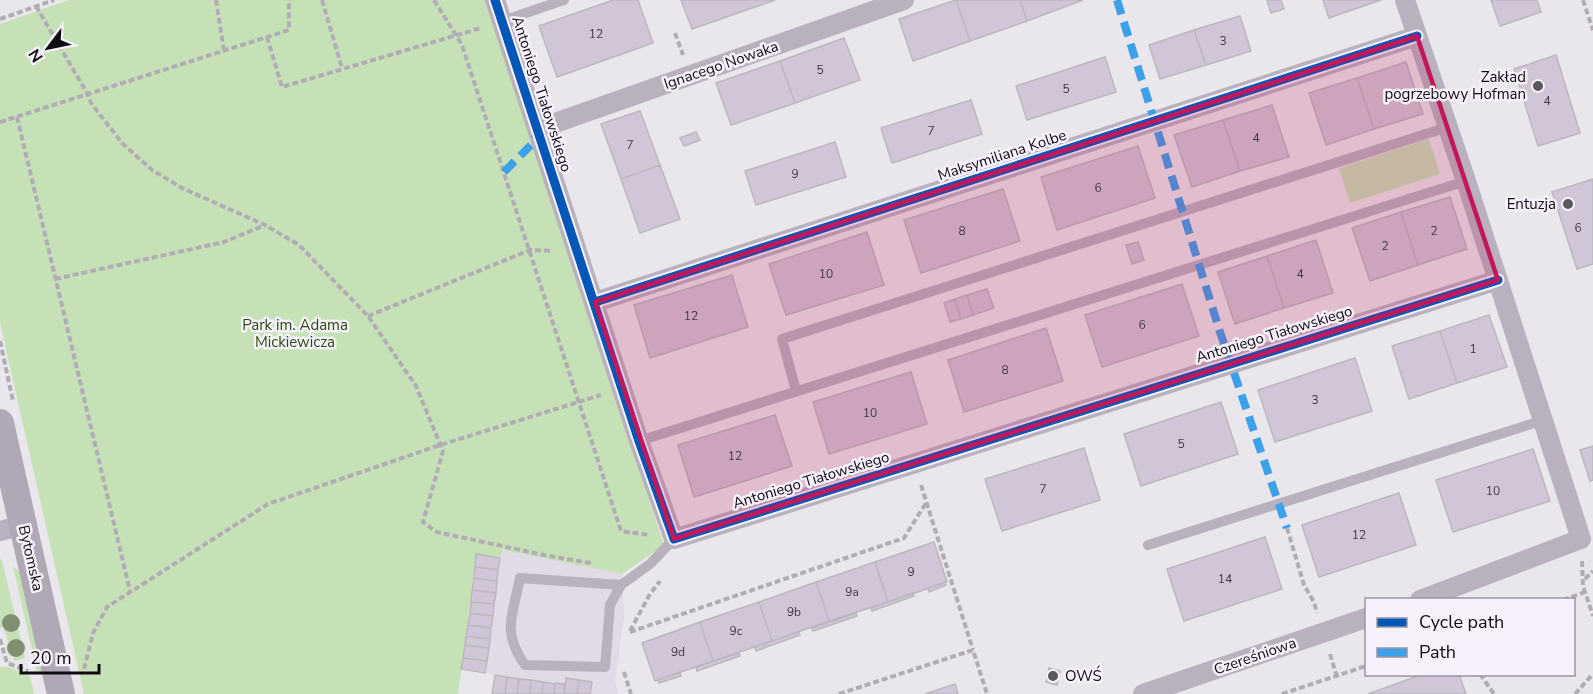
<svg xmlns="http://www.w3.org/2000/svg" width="1593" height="694" viewBox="0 0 1593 694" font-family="'Nunito Sans',sans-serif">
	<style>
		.built { fill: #e1dae7 }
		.green { fill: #c7e1b6 }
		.building { fill: #d1c6d8; stroke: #bbb8bd; stroke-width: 1.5 }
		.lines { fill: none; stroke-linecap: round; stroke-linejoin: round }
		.path { stroke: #b2adb5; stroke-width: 4; stroke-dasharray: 6 3; stroke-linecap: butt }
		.lane { stroke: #b9b2be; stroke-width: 10 }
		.street { stroke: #b9b2be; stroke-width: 20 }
		.secondary { stroke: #b0a8b6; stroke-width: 28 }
		.quiet { stroke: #3da1ea; stroke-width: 8; stroke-dasharray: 15 8; stroke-linecap: butt }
		.cycleway-casing { stroke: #f7f0fd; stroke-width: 13 }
		.cycleway { stroke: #0057b8; stroke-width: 9 }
		.tree { fill: #809071 }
		.marked { fill: #c2185b; fill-opacity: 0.2; stroke: #c2185b; stroke-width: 4.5; stroke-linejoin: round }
		.poi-dot { fill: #5b585d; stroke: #f7f0fd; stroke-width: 2 }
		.labels { text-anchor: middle; stroke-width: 5; stroke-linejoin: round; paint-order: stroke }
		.number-label { font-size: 12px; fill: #3f3a42 }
		.street-label { font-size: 15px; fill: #0e0c10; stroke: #f7f0fd }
		.poi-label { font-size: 15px; fill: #0e0c10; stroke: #f7f0fd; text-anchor: end }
		.park-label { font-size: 15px; fill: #2a490c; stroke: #f7f0fd }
	</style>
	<rect width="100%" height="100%" fill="#e9e6ec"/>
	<!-- built -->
	<path class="built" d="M503,550L622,574L624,617L615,681L618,694H492L494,675L461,669L476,554L500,558Z"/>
	<!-- green -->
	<path class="green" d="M69,0H485L664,545L622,574L503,550L500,558L476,554L458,694H84L0,323V24Z
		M1429,139L1440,174L1350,203L1339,168Z
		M0,559L2,560L25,658L15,661L3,627L0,628Z
		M13,566L20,572L43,672H37Z
		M0,667H9L30,676L34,694H0Z"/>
	<!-- building -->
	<path class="building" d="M613,0H638L653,43L557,77L539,26Z
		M681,0H775L692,29Z
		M956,0H1020L1027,21L970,41Z
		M956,0L970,41L913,61L899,19Z
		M1020,0H1083L1027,21Z
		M1267,0H1281L1284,9L1271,13Z
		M1323,0H1381L1329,18Z
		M1491,0H1537L1541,12L1500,26Z
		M1240,16L1251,51L1206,65L1194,30Z
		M1194,30L1206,65L1160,79L1149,45Z
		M844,38L860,80L795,103L780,61Z
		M1556,55L1580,133L1538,146L1514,69Z
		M1105,57L1116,92L1027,120L1016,86Z
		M780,61L795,103L731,125L716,83Z
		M1406,62L1423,114L1374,129L1357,78Z
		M1357,78L1374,129L1326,145L1309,93Z
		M971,100L982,134L892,163L881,128Z
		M1272,105L1289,157L1240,171L1223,120Z
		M640,111L660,165L621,179L601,124Z
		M1223,120L1240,171L1192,187L1174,135Z
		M696,132L700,140L684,146L680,138Z
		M835,142L846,177L756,205L745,171Z
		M1138,146L1155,198L1057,230L1041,177Z
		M660,165L680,219L640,233L621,179Z
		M1593,179V264L1577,269L1552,192Z
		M1003,189L1020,241L921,273L904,220Z
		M1450,197L1467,249L1418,265L1401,212Z
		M1401,212L1418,265L1370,281L1352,228Z
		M867,232L884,285L786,315L769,264Z
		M1316,240L1333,293L1284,308L1267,256Z
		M1138,242L1144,260L1132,264L1126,245Z
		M1267,256L1284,308L1235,324L1218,272Z
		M732,275L748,327L650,358L634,305Z
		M1182,284L1199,336L1102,367L1085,315Z
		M987,289L994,308L973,315L967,295Z
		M967,295L973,315L961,319L955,299Z
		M955,299L961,319L950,322L944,303Z
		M1489,315L1507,367L1457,383L1440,331Z
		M1046,328L1063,381L964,412L948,360Z
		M1440,331L1457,383L1409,399L1392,346Z
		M1355,358L1372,411L1275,442L1258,390Z
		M911,372L927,424L829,454L813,402Z
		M1221,402L1238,454L1141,486L1124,434Z
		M775,415L792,466L694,497L678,445Z
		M1593,446V480L1590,481L1580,450Z
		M1084,448L1100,500L1002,531L985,479Z
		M1533,449L1550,501L1453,532L1436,480Z
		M1399,493L1416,545L1319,577L1302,525Z
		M1265,537L1282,589L1184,621L1167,569Z
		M934,542L947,582L888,602L875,562Z
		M476,554L500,558L498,570L475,567Z
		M875,562L888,602L829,621L816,582Z
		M475,567L498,570L497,581L474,578Z
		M474,578L497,581L496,593L472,590Z
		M816,582L829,621L772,641L759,602Z
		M945,582L946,585L929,592L928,588Z
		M472,590L496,593L494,604L471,602Z
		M913,593L914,596L872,611L871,608Z
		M471,602L494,604L493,616L470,613Z
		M759,602L772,641L713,661L700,622Z
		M470,613L493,616L491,628L468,625Z
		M856,613L857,616L813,631L812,628Z
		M700,622L713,661L655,681L642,643Z
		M468,625L491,628L490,639L466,636Z
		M799,632L800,635L756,651L755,647Z
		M466,636L490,639L489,648L465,645Z
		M465,645L489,648L487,661L463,658Z
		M739,653L740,656L697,671L696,667Z
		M463,658L487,661L485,673L461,669Z
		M1049,668L1060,671L1057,685L1046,682Z
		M680,672L681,676L659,683L658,680Z
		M1459,674L1466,694H1368L1423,674Z
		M495,675L507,677L505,694H492Z
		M507,677L519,679L517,694H505Z
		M566,678L579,680L577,694H564Z
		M519,679L531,680L530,694H517Z
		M531,680L543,682L542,694H530Z
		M579,680L592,682L590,694H577Z
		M543,682L555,684L554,694H542Z
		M555,683L564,684V694H554Z
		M955,684L958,694H925Z"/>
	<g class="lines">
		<!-- path -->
		<path class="path" d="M216,0L224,51
			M322,0L342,68
			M434,0L462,45L621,531L650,535
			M1583,0L1593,30
			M36,6L87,93L91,103L122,143L152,170L182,188L265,225L299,245L368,316L416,386L443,451L423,522L437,532L544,555L591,563
			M0,19L54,0
			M675,33L683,55
			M267,37L282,87L481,28
			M17,117L130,591
			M0,122L289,30V0
			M55,279L224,242L265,225
			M368,316L530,250L553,251
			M0,341L13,401
			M921,485L973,650
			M1287,528L1304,585L1314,602L1317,613
			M1582,561L1583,586L1593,616
			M1585,579L1593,571
			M1563,600L1585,592
			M630,631L650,594L660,581
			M630,632L904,538L926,503
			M0,639L7,663L28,671
			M1330,654L1337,677
			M84,669L93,633L107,607L268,504L440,445L601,395
			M624,672L631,694
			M1480,674L1494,694
			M839,694L973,650L987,694
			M1282,694L1366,666
			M1575,694L1593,674"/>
		<!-- lane -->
		<path class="lane" d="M502,21L564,0
			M796,391L782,339L1448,127
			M639,441L1466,181
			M1148,545L1544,420
			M621,585L610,605L605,667L525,665C501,631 513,615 520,578L621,585L650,564L674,539"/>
		<!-- street -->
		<path class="street" d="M495,0L639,441L674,539L1498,280
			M1405,0L1466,181L1581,539
			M538,129L904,0
			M595,302L1417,36
			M0,531L24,525
			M1420,600L1581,539
			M1143,694L1366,618"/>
		<!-- secondary -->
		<path class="secondary" d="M0,423L61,694"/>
		<!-- quiet -->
		<path class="quiet" d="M1117,0L1219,329L1287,528
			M504,172L533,143L537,132"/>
		<defs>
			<path id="cycleway" d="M495,0L639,441L674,539L1498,280
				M595,302L1417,36"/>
		</defs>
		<!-- cycleway casing -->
		<use href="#cycleway" class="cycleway-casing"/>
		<!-- cycleway -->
		<use href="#cycleway" class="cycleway"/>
	</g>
	<!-- trees -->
	<g class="tree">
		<circle cx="11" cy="623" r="9"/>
		<circle cx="16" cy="648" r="9"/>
	</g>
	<!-- marked area -->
	<path class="marked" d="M1417,36L1498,280L674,539L595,302Z"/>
	<!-- markers -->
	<g class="poi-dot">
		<circle cx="1538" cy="86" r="6"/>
		<circle cx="1568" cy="204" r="6"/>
		<circle cx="1053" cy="676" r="6"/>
	</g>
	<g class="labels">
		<!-- number labels -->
		<g class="number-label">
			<text x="596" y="38">12</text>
			<text x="1223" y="45">3</text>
			<text x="820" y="74">5</text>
			<text x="1066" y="93">5</text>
			<text x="1547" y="105">4</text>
			<text x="931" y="135">7</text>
			<text x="1256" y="142">4</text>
			<text x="630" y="149">7</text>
			<text x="795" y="178">9</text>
			<text x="1098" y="192">6</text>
			<text x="1578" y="232">6</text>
			<text x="962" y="235">8</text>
			<text x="1434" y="235">2</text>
			<text x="1385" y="250">2</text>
			<text x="826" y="278">10</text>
			<text x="1300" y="278">4</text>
			<text x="691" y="320">12</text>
			<text x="1142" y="329">6</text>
			<text x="1473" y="353">1</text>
			<text x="1005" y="374">8</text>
			<text x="1315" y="404">3</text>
			<text x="870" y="417">10</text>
			<text x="1181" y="448">5</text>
			<text x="735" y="460">12</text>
			<text x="1043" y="493">7</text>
			<text x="1493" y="495">10</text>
			<text x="1359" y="539">12</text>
			<text x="911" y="576">9</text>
			<text x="1225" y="583">14</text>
			<text x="852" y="596">9a</text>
			<text x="794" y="616">9b</text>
			<text x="736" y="635">9c</text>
			<text x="678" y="656">9d</text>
		</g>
		<!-- street labels -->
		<g class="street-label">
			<text transform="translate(721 65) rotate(-19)" y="5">Ignacego Nowaka</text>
			<text transform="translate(542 94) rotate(72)" y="5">Antoniego Tiałowskiego</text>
			<text transform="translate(1002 155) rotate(-18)" y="5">Maksymiliana Kolbe</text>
			<text transform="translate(1274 334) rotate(-17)" y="5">Antoniego Tiałowskiego</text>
			<text transform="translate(811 480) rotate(-17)" y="5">Antoniego Tiałowskiego</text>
			<text transform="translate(31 558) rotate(77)" y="5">Bytomska</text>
			<text transform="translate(1255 656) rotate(-19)" y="5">Czereśniowa</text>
		</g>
		<!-- poi labels -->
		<g class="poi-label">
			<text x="1526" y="82">Zakład<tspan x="1526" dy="17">pogrzebowy Hofman</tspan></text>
			<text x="1556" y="209">Entuzja</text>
			<text x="1065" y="681" text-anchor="start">OWŚ</text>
		</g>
		<!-- park labels -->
		<g class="park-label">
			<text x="295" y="330">Park im. Adama<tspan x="295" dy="17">Mickiewicza</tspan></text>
		</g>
	</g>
	<!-- legend -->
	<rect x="1365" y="598" width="210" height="78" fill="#f7f0fd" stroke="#9a959e" stroke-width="1.5"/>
	<rect x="1377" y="618" width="30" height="9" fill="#0057b8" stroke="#9a959e" stroke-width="1.5"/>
	<text x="1419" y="628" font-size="18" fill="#0e0c10">Cycle path</text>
	<rect x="1377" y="648" width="30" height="9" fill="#3da1ea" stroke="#9a959e" stroke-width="1.5"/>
	<text x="1419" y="658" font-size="18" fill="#0e0c10">Path</text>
	<!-- north arrow -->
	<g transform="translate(48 48) rotate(238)" stroke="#f7f0fd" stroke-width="4.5" paint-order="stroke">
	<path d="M0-4.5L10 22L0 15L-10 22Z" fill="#0e0c10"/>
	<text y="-9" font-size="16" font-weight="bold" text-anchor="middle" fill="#0e0c10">N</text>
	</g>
	<!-- scale -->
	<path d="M21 664v9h78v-9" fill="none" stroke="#0e0c10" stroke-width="3"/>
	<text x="30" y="664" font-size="18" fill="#0e0c10" stroke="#f7f0fd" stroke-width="4.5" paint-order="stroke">20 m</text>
</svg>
